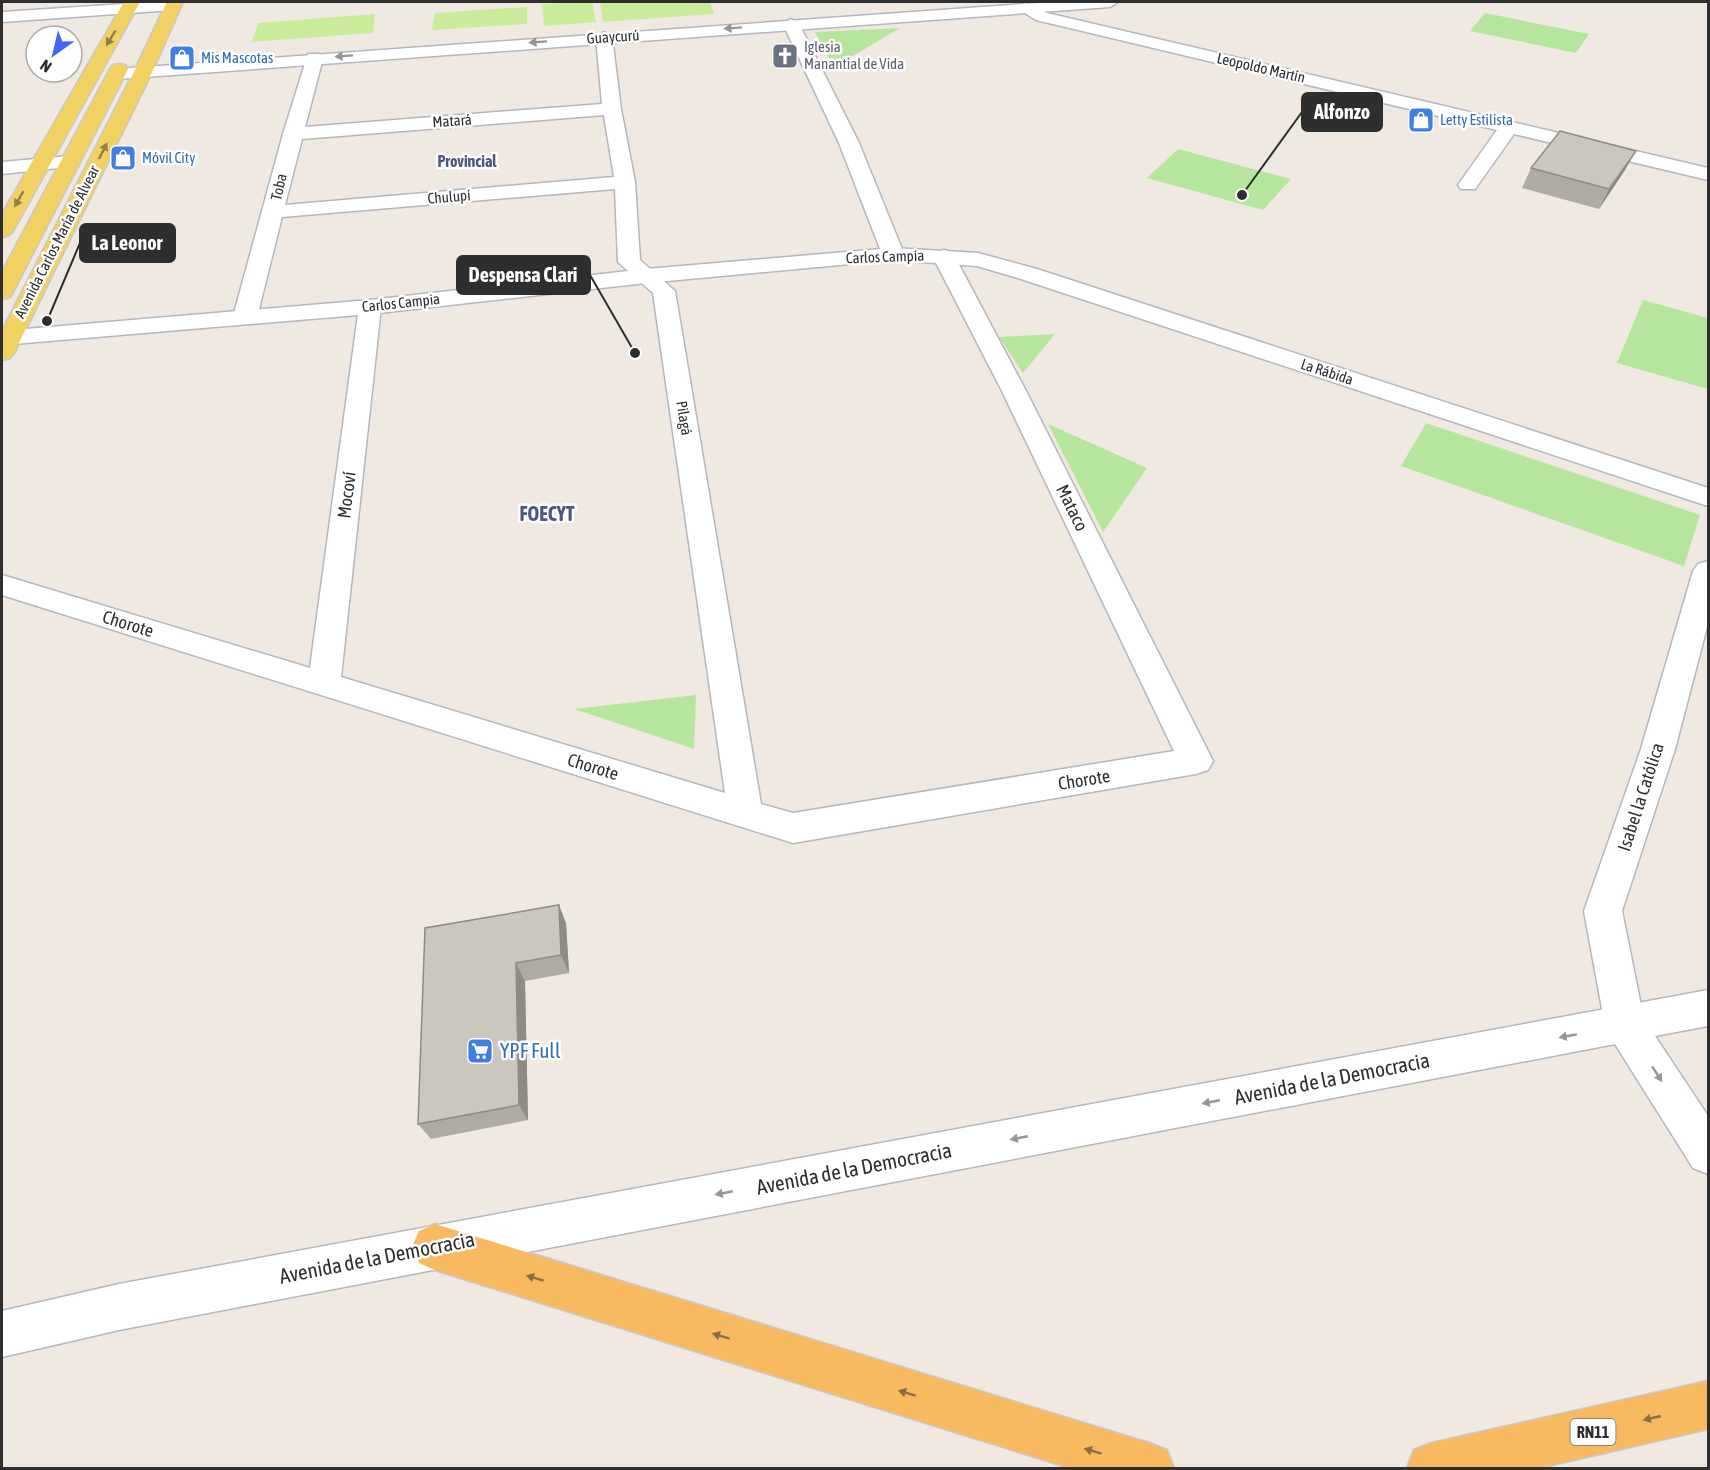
<svg xmlns="http://www.w3.org/2000/svg" width="1710" height="1470" viewBox="0 0 1710 1470" font-family="'Asap Condensed',sans-serif">
	<style>
		.green { fill: #b6e59e }
		.pitch { fill: #c9ec9a }
		.lines { fill: none; stroke-linecap: round; stroke-linejoin: round }
		.minor-casing { stroke: #b4b7c1; stroke-width: 3 }
		.tertiary-casing { stroke: #b4b7c1; stroke-width: 3 }
		.primary-casing { stroke: #c9c9c9; stroke-width: 3 }
		.trunk-casing { stroke: #c9c9c9; stroke-width: 3 }
		.minor { fill: #fff; fill-rule: evenodd }
		.tertiary { fill: #fff; fill-rule: evenodd }
		.primary { fill: #f2d163; fill-rule: evenodd }
		.trunk { fill: #f8ba60; fill-rule: evenodd }
		.wall { fill: #afaba4 }
		.shaded-wall { fill: #8e8b86 }
		.building { fill: #cbc7bf; stroke: #8e8b86; stroke-width: 1.5 }
		.oneway { fill: #969696 }
		.oneway2 { fill: #908048 }
		.oneway3 { fill: #896d44 }
		.labels { text-anchor: middle; stroke-width: 5; stroke-linejoin: round; paint-order: stroke }
		.far-street-label { font-size: 15px; fill: #2e2e2e; stroke: #fff }
		.far-worship-label { font-size: 15px; fill: #5b616d; stroke: #fff; text-anchor: start }
		.far-shop-label { font-size: 15px; fill: #366cbe; stroke: #fff; text-anchor: start }
		.far-neighbourhood-label { font-size: 16px; font-weight: bold; fill: #4d5680; stroke: #fff }
		.shield { fill: #fff; stroke: #6d6d6d; stroke-width: 1.5 }
		.shield-label { font-size: 16px; font-weight: bold; fill: #2e2e2e }
		.street-label { font-size: 18px; fill: #2e2e2e; stroke: #fff }
		.neighbourhood-label { font-size: 20px; font-weight: bold; fill: #4d5680; stroke: #fff }
		.near-shop-label { font-size: 21px; fill: #366cbe; stroke: #fff; text-anchor: start }
		.near-street-label { font-size: 21px; fill: #2e2e2e; stroke: #fff }
		.leader { fill: none; stroke: #2e2e2e; stroke-width: 2 }
		.callout-dot { fill: #2e2e2e; stroke: #fff; stroke-width: 2 }
		.callout { fill: #2e2e2e; stroke: #2e2e2e; stroke-width: 2 }
		.callout-label { font-size: 20px; text-anchor: middle; font-weight: bold; fill: #fff }
	</style>
	<rect width="100%" height="100%" fill="#efe9e1"/>
	<!-- green -->
	<path class="green" d="M1485,13L1589,34L1576,53L1470,31Z
		M900,28L834,67L815,32Z
		M1178,149L1291,179L1263,210L1147,178Z
		M1643,300L1708,318V389L1617,363Z
		M1055,334L1023,373L999,337Z
		M1426,423L1700,515L1684,566L1401,466Z
		M1048,424L1147,468L1103,532Z
		M696,695L694,749L574,709Z"/>
	<!-- pitch -->
	<path class="pitch" d="M592,2L596,22L544,26L542,4Z
		M600,2H710L714,14L603,22Z
		M527,7V24L432,30L435,13Z
		M375,14L373,33L252,42L258,23Z"/>
	<g class="lines">
		<defs>
			<path id="minor" d="M155,2H178L181,5L173,10L2,22V12Z
				M1025,3L1047,13L1708,168V180L1514,134L1475,189H1461L1458,185L1497,130L1036,20L1017,8Z
				M791,19L799,24L859,143L904,254L901,259L893,260L885,259L882,254L839,143L783,24Z
				M604,32L612,37L621,109L635,182L640,260L675,291L761,804L793,813L1174,751L1002,391L933,257L936,252L944,250L952,252L955,257L1026,391L1213,761L1208,770L1196,774L793,843L2,595V575L310,668L359,307L362,302L370,300L378,302L381,307L341,677L725,793L653,293L618,262L615,189L282,217L257,317L253,322L245,324L237,322L233,317L283,134L308,54H320L323,58L305,127L602,104L596,37ZM604,115L614,177L285,205L302,139Z
				M70,156L77,158L80,162L77,166L2,174V162Z
				M1708,561V623L1675,749L1622,911L1645,1025L1639,1038L1625,1044L1611,1038L1605,1025L1584,911L1641,749L1693,571L1698,564Z"/>
			<path id="tertiary" d="M1052,2H1118L1110,7L117,79L111,78L108,74L111,70L117,69Z
				M893,248L978,253L1037,269L1708,488V506L1021,279L977,266L893,260L646,283L370,314L2,345V331L370,300L646,269Z
				M1708,990V1026L1655,1036L1708,1116V1174L1693,1168L1615,1044L119,1330L2,1357V1311L119,1284Z"/>
			<path id="primary" d="M124,2H140L13,231L9,235L2,237V214Z
				M167,2H183L152,72L14,353L10,358L2,360V331L134,72Z
				M119,64L125,65L128,69L13,292L10,297L2,299V272L110,69L113,65Z"/>
			<path id="trunk" d="M435,1224L1149,1443L1167,1450L1174,1468H1070L435,1270L419,1263L412,1247L419,1231Z
				M1708,1381V1429L1539,1468H1407L1414,1450L1432,1443Z"/>
		</defs>
		<!-- minor casing -->
		<use href="#minor" class="minor-casing"/>
		<!-- tertiary casing -->
		<use href="#tertiary" class="tertiary-casing"/>
		<!-- primary casing -->
		<use href="#primary" class="primary-casing"/>
		<!-- trunk casing -->
		<use href="#trunk" class="trunk-casing"/>
		<!-- minor -->
		<use href="#minor" class="minor"/>
		<!-- tertiary -->
		<use href="#tertiary" class="tertiary"/>
		<!-- primary -->
		<use href="#primary" class="primary"/>
		<!-- trunk -->
		<use href="#trunk" class="trunk"/>
	</g>
	<!-- wall -->
	<path class="wall" d="M1531,168L1625,170L1599,209L1522,188Z
		M566,923L569,973L525,981L528,1120L431,1139L418,1124L425,928Z"/>
	<!-- shaded-wall -->
	<path class="shaded-wall" d="M1636,151L1625,170L1599,209L1609,189Z
		M559,905L566,923L569,973L561,955Z
		M516,963L525,981L528,1120L519,1105Z"/>
	<!-- building -->
	<path class="building" d="M1560,131L1636,151L1609,189L1531,168Z
		M559,905L561,955L516,963L519,1105L418,1124L425,928Z"/>
	<!-- one-way arrows -->
	<defs><path id="oneway-solid" d="M-6-.8H1V-3.2L6.5 0L1 3.2V.8H-6Z" transform="scale(1.5)"/></defs>
	<g class="oneway">
		<use href="#oneway-solid" transform="translate(733 28) rotate(176)"/>
		<use href="#oneway-solid" transform="translate(538 42) rotate(176)"/>
		<use href="#oneway-solid" transform="translate(344 56) rotate(176)"/>
		<use href="#oneway-solid" transform="translate(1568 1036) rotate(170)"/>
		<use href="#oneway-solid" transform="translate(1657 1074) rotate(57)"/>
		<use href="#oneway-solid" transform="translate(1211 1102) rotate(169)"/>
		<use href="#oneway-solid" transform="translate(1019 1138) rotate(169)"/>
		<use href="#oneway-solid" transform="translate(724 1193) rotate(169)"/>
	</g>
	<g class="oneway2">
		<use href="#oneway-solid" transform="translate(111 38) rotate(121)"/>
		<use href="#oneway-solid" transform="translate(103 151) rotate(-63)"/>
		<use href="#oneway-solid" transform="translate(19 199) rotate(119)"/>
	</g>
	<g class="oneway3">
		<use href="#oneway-solid" transform="translate(535 1278) rotate(-163)"/>
		<use href="#oneway-solid" transform="translate(721 1336) rotate(-163)"/>
		<use href="#oneway-solid" transform="translate(907 1393) rotate(-163)"/>
		<use href="#oneway-solid" transform="translate(1652 1418) rotate(167)"/>
		<use href="#oneway-solid" transform="translate(1093 1451) rotate(-163)"/>
	</g>
	<!-- icons -->
	<defs>
		<symbol id="church-square" viewBox="-11 -11 22 22"><rect x="-9" y="-9" width="18" height="18" rx="4" fill="#6b7280" stroke="#fff"/><path d="M-1.2-6h2.4v3.5h3.3v2.4h-3.3V6h-2.4V-.1h-3.3v-2.4h3.3Z" fill="#fff"/></symbol>
		<symbol id="shop-square" viewBox="-11 -11 22 22"><rect x="-9" y="-9" width="18" height="18" rx="4" fill="#3f7fe0" stroke="#fff"/><path d="M-5-2.5h2.3a2.7 3.5 0 0 1 5.4 0H5L5.5 6h-11ZM-1.5-2.5h3a1.5 2.3 0 0 0-3 0Z" fill="#fff"/></symbol>
		<symbol id="supermarket-square" viewBox="-11 -11 22 22"><rect x="-9" y="-9" width="18" height="18" rx="4" fill="#3f7fe0" stroke="#fff"/><path d="M-6-5.5h2.5l.6 2H6L4.5 2H-2.5L-4.4-4H-6ZM-1.5 3.2a1.3 1.3 0 1 0 .1 0ZM3 3.2a1.3 1.3 0 1 0 .1 0Z" fill="#fff"/></symbol>
	</defs>
	<g fill-rule="evenodd">
		<use href="#church-square" x="770" y="41" width="30" height="30"/>
		<use href="#shop-square" x="167" y="43" width="30" height="30"/>
		<use href="#shop-square" x="1406" y="105" width="30" height="30"/>
		<use href="#shop-square" x="108" y="143" width="30" height="30"/>
		<use href="#supermarket-square" x="465" y="1036" width="30" height="30"/>
	</g>
	<g class="labels">
		<!-- far-street labels -->
		<g class="far-street-label">
			<text transform="translate(613 37) rotate(-4)" y="5">Guaycurú</text>
			<text transform="translate(1261 68) rotate(13)" y="5">Leopoldo Martín</text>
			<text transform="translate(452 121) rotate(-4)" y="5">Matará</text>
			<text transform="translate(279 187) rotate(-77)" y="5">Toba</text>
			<text transform="translate(449 197) rotate(-5)" y="5">Chulupí</text>
			<text transform="translate(57 242) rotate(-63)" y="5">Avenida Carlos María de Alvear</text>
			<text transform="translate(885 257) rotate(-2)" y="5">Carlos Campia</text>
			<text transform="translate(401 303) rotate(-6)" y="5">Carlos Campia</text>
			<text transform="translate(1327 372) rotate(18)" y="5">La Rábida</text>
			<text transform="translate(684 418) rotate(81)" y="5">Pilagá</text>
		</g>
		<!-- far-worship labels -->
		<g class="far-worship-label">
			<text x="804" y="52">Iglesia<tspan x="804" dy="17">Manantial de Vida</tspan></text>
		</g>
		<!-- far-shop labels -->
		<g class="far-shop-label">
			<text x="201" y="63">Mis Mascotas</text>
			<text x="1440" y="125">Letty Estilista</text>
			<text x="142" y="163">Móvil City</text>
		</g>
		<!-- far-neighbourhood labels -->
		<g class="far-neighbourhood-label">
			<text x="467" y="167">Provincial</text>
		</g>
		<!-- shield labels -->
		<rect class="shield" x="1570.5" y="1419" width="45" height="26" rx="4.5"/>
		<g class="shield-label">
			<text x="1593" y="1438">RN11</text>
		</g>
		<!-- street labels -->
		<g class="street-label">
			<text transform="translate(347 495) rotate(-83)" y="6">Mocoví</text>
			<text transform="translate(1072 508) rotate(64)" y="6">Mataco</text>
			<text transform="translate(128 624) rotate(17)" y="6">Chorote</text>
			<text transform="translate(593 767) rotate(17)" y="6">Chorote</text>
			<text transform="translate(1084 780) rotate(-9)" y="6">Chorote</text>
			<text transform="translate(1641 797) rotate(-72)" y="6">Isabel la Católica</text>
		</g>
		<!-- neighbourhood labels -->
		<g class="neighbourhood-label">
			<text x="547" y="521">FOECYT</text>
		</g>
		<!-- near-shop labels -->
		<g class="near-shop-label">
			<text x="500" y="1058">YPF Full</text>
		</g>
		<!-- near-street labels -->
		<g class="near-street-label">
			<text transform="translate(1332 1079) rotate(-11)" y="7">Avenida de la Democracia</text>
			<text transform="translate(854 1169) rotate(-11)" y="7">Avenida de la Democracia</text>
			<text transform="translate(377 1258) rotate(-11)" y="7">Avenida de la Democracia</text>
		</g>
	</g>
	<!-- callouts -->
	<path class="leader" d="M1242 195L1302 112M47 321L80 243M635 353L590 275"/>
	<g class="callout-dot">
		<circle cx="1242" cy="195" r="6"/>
		<circle cx="47" cy="321" r="6"/>
		<circle cx="635" cy="353" r="6"/>
	</g>
	<g class="callout">
		<rect x="1302" y="93" width="80" height="38" rx="6"/>
		<rect x="80" y="224" width="95" height="38" rx="6"/>
		<rect x="457" y="256" width="133" height="38" rx="6"/>
	</g>
	<g class="callout-label">
		<text x="1342" y="119">Alfonzo</text>
		<text x="127" y="250">La Leonor</text>
		<text x="523" y="282">Despensa Clari</text>
	</g>
	<!-- border -->
	<rect width="1710" height="1470" fill="none" stroke="#2e2e2e" stroke-width="6"/>
	<!-- north arrow -->
	<g transform="translate(54 54) rotate(214)"><circle r="28" fill="#ffffff" stroke="#ababab" stroke-width="1.5"/>
	<path d="M0-4.5L10 22L0 15L-10 22Z" fill="#4264fb"/>
	<text y="-9" font-size="16" font-weight="bold" text-anchor="middle" fill="#2e2e2e">N</text>
	</g>
</svg>
